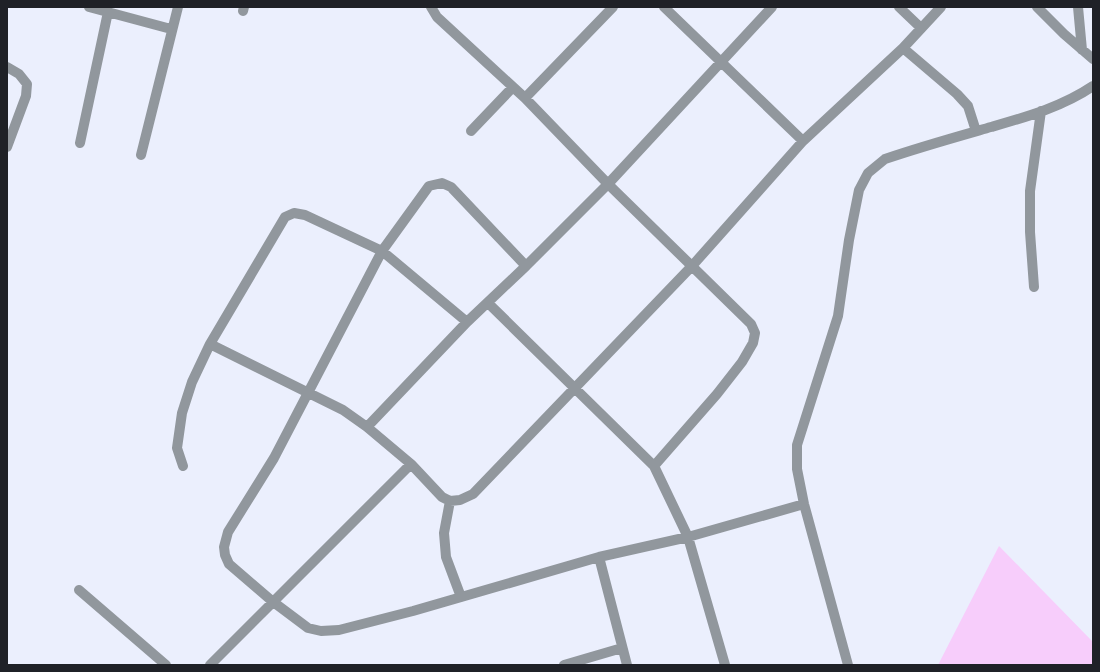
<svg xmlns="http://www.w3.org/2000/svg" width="1100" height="672" viewBox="0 0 1100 672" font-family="'IBM Plex Serif',serif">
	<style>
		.green { fill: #f7cdfb }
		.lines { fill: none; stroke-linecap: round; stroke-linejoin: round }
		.minor { stroke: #91979d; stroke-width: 10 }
	</style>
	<rect width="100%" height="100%" fill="#ebeffd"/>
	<!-- green -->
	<path class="green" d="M999,546L1093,642V665H938Z"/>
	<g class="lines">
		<!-- minor -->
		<path class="minor" d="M89,7L171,29
			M431,7L437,17L525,98L608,184L751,324L755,333L753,343L742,362L717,394L654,466
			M664,7L803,141
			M899,7L921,28
			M1037,7L1064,34L1093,59
			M1078,7L1082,50
			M243,11L244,7
			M903,48L957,94L968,106L976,131
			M7,67L19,74L27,84L26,96L7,147
			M525,98L613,7
			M471,131L513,87
			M80,143L108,12
			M141,155L178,7
			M526,266L451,187L442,183L429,186L382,251L274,458L228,532L224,547L225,555L229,564L272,601L308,628L321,631L339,630L413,611L599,557L688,537L804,504
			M1034,287L1030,232V191L1041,111
			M488,303L654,466L688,537L725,665
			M210,344L343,410L367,427L411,464L442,497L450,501L460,500L473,494L692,266L803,141L903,48L941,7
			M367,427L467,322L526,266L608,184L772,7
			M183,466L177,448L182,413L192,382L210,344L285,217L294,213L305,215L382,251L467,322
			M450,501L444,533L446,557L461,597
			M599,557L627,665
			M79,590L166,665
			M210,665L411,464
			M564,665L622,648
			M848,665L804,504L797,469V445L838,316L849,240L859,190L868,173L885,159C920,147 956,137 991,127C1026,117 1062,107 1093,86"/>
	</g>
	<!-- border -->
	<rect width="1100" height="672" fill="none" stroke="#1f2127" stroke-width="16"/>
</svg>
